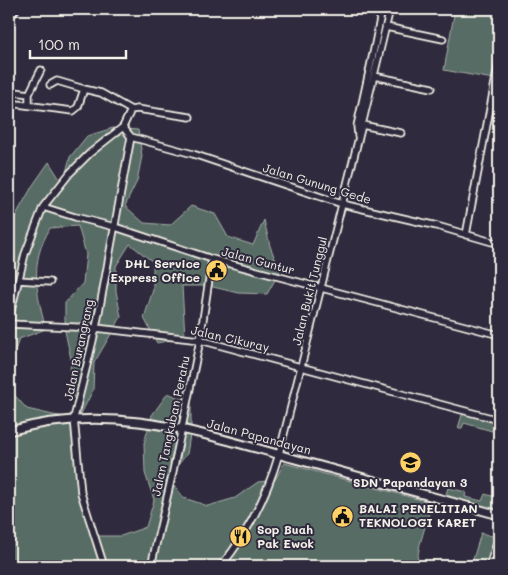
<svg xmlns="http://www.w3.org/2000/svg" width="508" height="575" viewBox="0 0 508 575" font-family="Mali,sans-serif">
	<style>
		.green { fill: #586c66; stroke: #a6aea7 }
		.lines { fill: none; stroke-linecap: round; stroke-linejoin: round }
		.minor-casing { stroke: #f4f1e8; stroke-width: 9 }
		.tertiary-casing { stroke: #f4f1e8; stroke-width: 11 }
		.trunk-casing { stroke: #f4f1e8; stroke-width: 12 }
		.minor { stroke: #2f2a3d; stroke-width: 5.5 }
		.tertiary { stroke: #2f2a3d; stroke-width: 7 }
		.trunk { stroke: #2f2a3d; stroke-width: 9 }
		.labels { text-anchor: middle; stroke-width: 4; stroke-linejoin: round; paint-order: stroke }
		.street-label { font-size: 12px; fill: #f4f1e8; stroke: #2f2a3d }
		.poi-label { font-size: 12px; font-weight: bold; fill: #f4f1e8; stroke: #2f2a3d; text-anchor: start }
	</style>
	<rect width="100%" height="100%" fill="#2f2a3d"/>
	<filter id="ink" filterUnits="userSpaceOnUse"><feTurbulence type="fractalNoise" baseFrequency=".02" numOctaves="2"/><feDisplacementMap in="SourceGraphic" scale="10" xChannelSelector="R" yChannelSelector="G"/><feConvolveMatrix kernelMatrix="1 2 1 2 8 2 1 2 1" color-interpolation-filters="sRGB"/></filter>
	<g filter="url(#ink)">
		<!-- green -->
		<path class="green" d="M455,9H499V45L493,79L444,70Z
			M113,128L138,130L142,156L137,181L125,206L144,223L170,225L191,206L215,214L228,237L253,245L264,220L270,246L280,271L267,294L238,293L209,286H182L185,337L157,343L144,318L153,290V262L130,244L116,266V291L121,317L94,363L93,390L81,414L69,387L71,359L65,331V303L83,283L86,254L78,226L50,228C46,236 41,245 39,254C33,279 39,304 46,329L19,339L10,365V390L27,409L53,415L74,418L80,484L94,536H121L146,527L154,500L145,473L144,443L152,415L168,393L191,403V429L187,454L168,477L184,498L208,506L235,498L258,482L275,480L284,463L432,503L420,544L416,566H9V227L33,185L49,162L63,184L70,157L87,136Z
			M466,414L499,423V433L464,423L462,428H458L462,415Z
			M448,488L466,492L465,497L482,501L485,494L499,498V512L445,497Z
			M481,533L492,536L495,538L487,566H471Z"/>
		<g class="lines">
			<defs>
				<path id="minor" d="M386,27L443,39
					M374,76L432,88
					M50,85L57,81L84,89
					M9,91L29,94
					M9,103L73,111L78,107L84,89L101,93L131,110
					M29,105V94L41,70
					M362,125L401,133
					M358,136L357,126L374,49L382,9
					M131,137L193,154L342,204L437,226L499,244
					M131,137L123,127L131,110L137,109L190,117
					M43,207L75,217L115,227L212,259L499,335
					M466,235L499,61
					M18,280L50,282
					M9,319L25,254L43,207L70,173L90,153L123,127
					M9,324L96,328L200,340L499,420
					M104,566L81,493L74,418L96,328L131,137
					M151,566L172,476L200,340L212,259
					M221,566C248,533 267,495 279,454L362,125L390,9"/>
				<path id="tertiary" d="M9,17L15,9
					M9,431C111,402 197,432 295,459C363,477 431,496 499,515"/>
				<path id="trunk" d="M491,566L499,541"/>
			</defs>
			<!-- minor casing -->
			<use href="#minor" class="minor-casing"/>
			<!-- tertiary casing -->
			<use href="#tertiary" class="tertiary-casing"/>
			<!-- trunk casing -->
			<use href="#trunk" class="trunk-casing"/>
			<!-- minor -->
			<use href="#minor" class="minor"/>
			<!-- tertiary -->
			<use href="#tertiary" class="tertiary"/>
			<!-- trunk -->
			<use href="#trunk" class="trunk"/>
		</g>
	</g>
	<!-- icons -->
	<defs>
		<symbol id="civic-disc" viewBox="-11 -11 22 22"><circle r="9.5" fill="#ffd166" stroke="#2f2a3d"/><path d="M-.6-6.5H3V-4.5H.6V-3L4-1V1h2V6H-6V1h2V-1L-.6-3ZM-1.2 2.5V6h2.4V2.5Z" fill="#111"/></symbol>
		<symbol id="school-disc" viewBox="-11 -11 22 22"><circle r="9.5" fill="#ffd166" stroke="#2f2a3d"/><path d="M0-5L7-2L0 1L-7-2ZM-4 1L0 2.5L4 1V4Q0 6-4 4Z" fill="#111"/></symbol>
		<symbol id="restaurant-disc" viewBox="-11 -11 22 22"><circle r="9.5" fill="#ffd166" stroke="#2f2a3d"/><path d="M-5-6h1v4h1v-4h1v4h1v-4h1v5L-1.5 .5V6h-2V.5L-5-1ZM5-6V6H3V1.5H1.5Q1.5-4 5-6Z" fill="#111"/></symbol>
	</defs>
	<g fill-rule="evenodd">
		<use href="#civic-disc" x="204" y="258" width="25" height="25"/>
		<use href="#school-disc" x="398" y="450" width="25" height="25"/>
		<use href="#civic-disc" x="330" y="504" width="25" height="25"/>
		<use href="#restaurant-disc" x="228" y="524" width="25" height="25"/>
	</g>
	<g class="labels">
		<!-- street labels -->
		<g class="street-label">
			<text transform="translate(317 184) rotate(17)" y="4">Jalan Gunung Gede</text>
			<text transform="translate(258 261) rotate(15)" y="4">Jalan Guntur</text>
			<text transform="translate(310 291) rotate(-76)" y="4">Jalan Bukit Tunggul</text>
			<text transform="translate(230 339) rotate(13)" y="4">Jalan Cikuray</text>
			<text transform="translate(79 350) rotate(-78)" y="4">Jalan Burangrang</text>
			<text transform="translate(171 426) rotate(-78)" y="4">Jalan Tangkuban Perahu</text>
			<text transform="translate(259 437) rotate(15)" y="4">Jalan Papandayan</text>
		</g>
		<!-- poi labels -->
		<g class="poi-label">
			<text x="200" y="268" text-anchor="end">DHL Service<tspan x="200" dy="14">Express Office</tspan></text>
			<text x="410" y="487" text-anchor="middle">SDN Papandayan 3</text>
			<text x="359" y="513">BALAI PENELITIAN<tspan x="359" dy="14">TEKNOLOGI KARET</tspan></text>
			<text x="257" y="534">Sop Buah<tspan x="257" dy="14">Pak Ewok</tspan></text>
		</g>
	</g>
	<!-- margin -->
	<rect width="508" height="575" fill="none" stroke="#2f2a3d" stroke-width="30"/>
	<rect x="15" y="15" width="478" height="545" fill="none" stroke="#f4f1e8" stroke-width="2" filter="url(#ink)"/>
	<!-- scale -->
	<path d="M30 50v8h96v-8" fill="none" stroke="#f4f1e8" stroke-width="2.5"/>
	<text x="38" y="50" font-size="15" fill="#f4f1e8" stroke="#2f2a3d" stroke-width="4" paint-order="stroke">100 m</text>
</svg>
